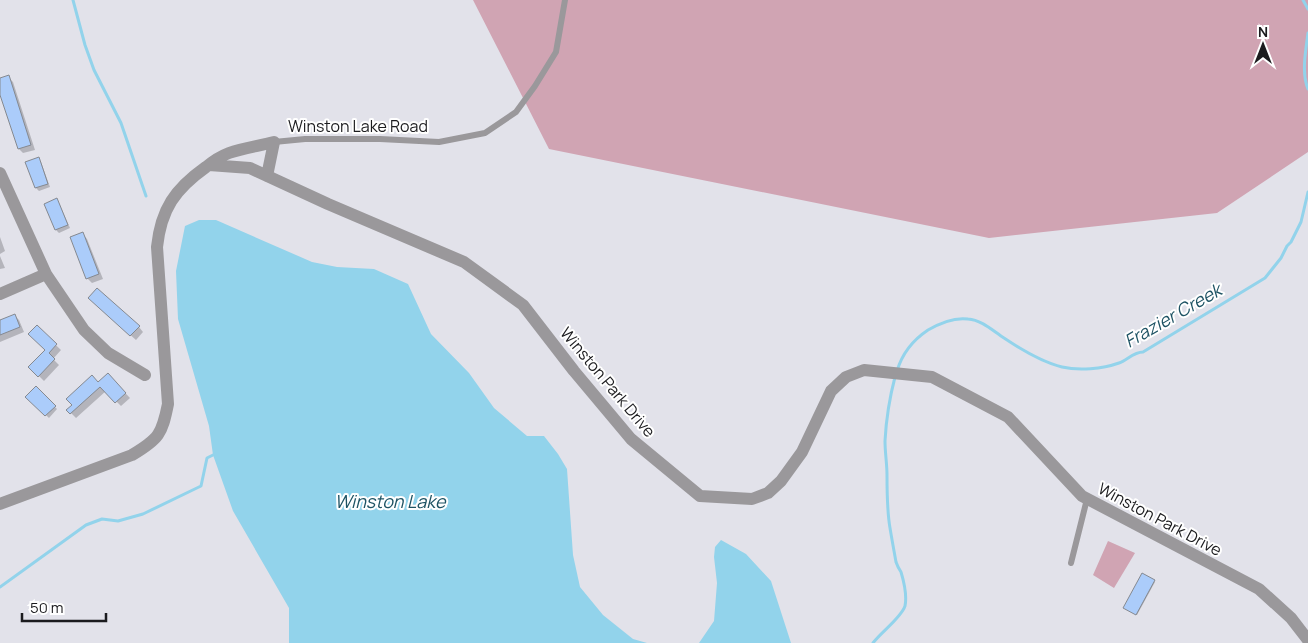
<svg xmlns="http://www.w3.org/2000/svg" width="1308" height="643" viewBox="0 0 1308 643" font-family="Manrope,sans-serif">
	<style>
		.green { fill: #d0a4b3 }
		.water { fill: #92d3eb }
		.shadow { fill: #0003 }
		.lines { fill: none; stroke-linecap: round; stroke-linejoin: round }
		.stream { stroke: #92d3eb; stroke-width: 3 }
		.building { fill: #abccfa; stroke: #858990 }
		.service { stroke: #9a989b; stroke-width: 6 }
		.minor { stroke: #9a989b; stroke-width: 12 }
		.labels { text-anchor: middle; stroke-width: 4; stroke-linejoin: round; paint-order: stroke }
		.street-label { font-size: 16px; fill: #1b1b1e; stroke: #fff }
		.water-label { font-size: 18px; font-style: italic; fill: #1e5364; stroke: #fff }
	</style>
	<rect width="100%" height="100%" fill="#e2e2ea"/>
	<!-- green -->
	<path class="green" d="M473,0H1308V152L1217,213L989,238L549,149Z
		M1108,541L1135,553L1114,588L1093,575Z"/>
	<!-- water -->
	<path class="water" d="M199,220H216L312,262L337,267L374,269L408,284L431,334L469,373L494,408L527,436H544L558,454L567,469L573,555L580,587L603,615L633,639L647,643H289V608L233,511L213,455L209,426L178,319L176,271L185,226Z
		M721,540L746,554L771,581L791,643H699L714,621L717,583L714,557L715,547Z"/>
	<!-- shadow -->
	<path class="shadow" d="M8,77L13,82L35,150L23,153L19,149L0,91V79Z
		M38,159L41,162L50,187L39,191L36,188L27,163Z
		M56,200L59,203L70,228L59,233L56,230Z
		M83,234L87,239L103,279L92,283L87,278Z
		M0,237L5,251L0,254Z
		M0,256L5,268L0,269Z
		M94,303L139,327L143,332L136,340Z
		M14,315L19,320L24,332L0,342V321Z
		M37,327L61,350L53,359L59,365L44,381L30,367L47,350Z
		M108,375L130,398L121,406L106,391L76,418L68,410Z
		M36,388L57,409L49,418L27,397Z
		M1154,581L1155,582L1137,615L1126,609Z"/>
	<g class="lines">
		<!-- stream -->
		<path class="stream" d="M73,0L85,45L94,70L121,123L146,196
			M1303,0L1308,9
			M1308,33C1306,50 1301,72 1308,89
			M897,371C902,354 913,340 928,330C940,323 954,317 968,319C982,320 993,331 1004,338C1022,350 1042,362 1062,367C1079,371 1102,369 1119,363C1127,360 1134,352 1143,352L1265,278L1281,258L1287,246L1291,242L1301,222L1308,192
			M0,587L86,525L102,519L118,521L143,514L201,486L207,458L213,455
			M873,643C881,632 901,618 905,606C907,596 904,582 901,572C899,569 897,565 896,562C894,551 892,540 890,528C887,511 887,493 887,475C887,464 885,453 885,441C886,422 890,396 895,377"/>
	</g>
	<!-- building -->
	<path class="building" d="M9,75L31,145L18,149L0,95V78Z
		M39,157L48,184L35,188L25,162Z
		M57,198L68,225L55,230L44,204Z
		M83,232L99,274L86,279L70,237Z
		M97,288L140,326L130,336L88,298Z
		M15,314L20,327L0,335V320Z
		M37,325L57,344L49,353L55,359L38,377L28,367L45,350L28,334Z
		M108,373L126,393L115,403L100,387L70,414L66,410L72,405L66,399L92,375L98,382Z
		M36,386L56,406L45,416L25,397Z
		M1142,573L1155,580L1136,615L1123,608Z"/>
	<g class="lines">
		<!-- service -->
		<path class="service" d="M274,142L305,139H380L439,142L485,133L516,112L535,86L556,52L565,0
			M1071,563L1087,499"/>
		<!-- minor -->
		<path class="minor" d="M209,165L250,168L328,204L464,262L523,305L574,371L631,439L700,496L752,499L768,493L781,481L802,452L831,391L846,377L864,370L932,377L1008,417L1082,496L1259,589L1291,618L1308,640
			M0,173L46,274L84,330L108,353L145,375
			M0,294L46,274
			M0,504L132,455C159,439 162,434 168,404L157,247C161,209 175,189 206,167C212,162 221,156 229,153C243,148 259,146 274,142L267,176"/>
	</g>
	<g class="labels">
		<!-- street labels -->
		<g class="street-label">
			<text x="358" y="132">Winston Lake Road</text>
			<text transform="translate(608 382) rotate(50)" y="6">Winston Park Drive</text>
			<text transform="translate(1160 519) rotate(28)" y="6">Winston Park Drive</text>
		</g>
		<!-- water labels -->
		<g class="water-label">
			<text transform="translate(1173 316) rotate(-30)" y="6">Frazier Creek</text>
			<text x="390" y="508">Winston Lake</text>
		</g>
	</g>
	<!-- north arrow -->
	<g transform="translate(1263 45)" stroke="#ffffff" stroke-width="4" paint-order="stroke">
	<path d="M0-4L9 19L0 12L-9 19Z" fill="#1b1b1e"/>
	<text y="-8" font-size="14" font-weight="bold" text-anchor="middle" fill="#1b1b1e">N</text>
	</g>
	<!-- scale -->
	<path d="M22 613v8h84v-8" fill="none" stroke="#1b1b1e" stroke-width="2.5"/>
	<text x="30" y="613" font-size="15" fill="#1b1b1e" stroke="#ffffff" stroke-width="4" paint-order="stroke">50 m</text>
</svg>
